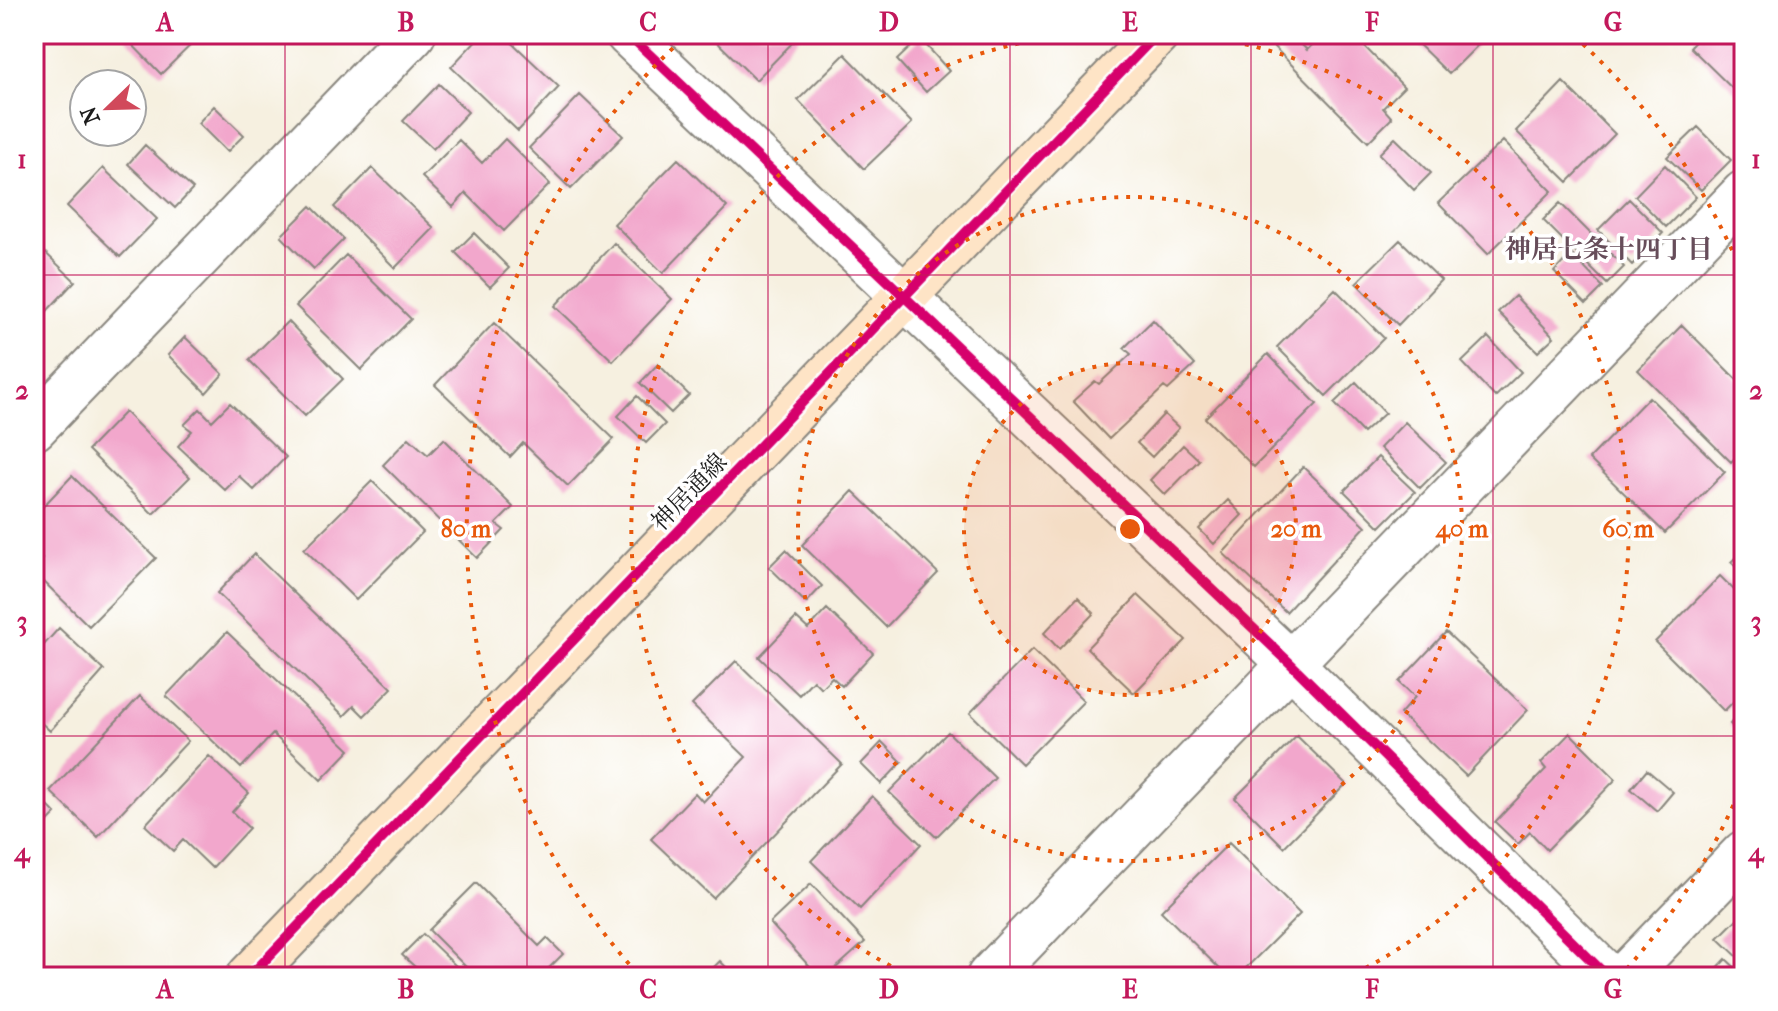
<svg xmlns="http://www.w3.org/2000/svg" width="1778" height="1011" viewBox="0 0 1778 1011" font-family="'IM FELL French Canon','Noto Serif JP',serif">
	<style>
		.building { fill: #f2a7cc }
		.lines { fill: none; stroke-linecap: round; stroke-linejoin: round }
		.street-casing { stroke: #89867e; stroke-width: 48 }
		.secondary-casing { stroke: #89867e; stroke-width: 48 }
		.street { stroke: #fff; stroke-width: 44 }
		.secondary { stroke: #fee4c6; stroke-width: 44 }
		.cycleway-casing { stroke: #fff; stroke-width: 15 }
		.cycleway { stroke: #d6006c; stroke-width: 10 }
		.grid { fill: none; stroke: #c2185b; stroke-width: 2; stroke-opacity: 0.55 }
		.ring { fill: none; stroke: #e8590c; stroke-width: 4; stroke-dasharray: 4 8 }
		.labels { text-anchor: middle; stroke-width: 7; stroke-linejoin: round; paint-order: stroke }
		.street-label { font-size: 24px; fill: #1c1c1c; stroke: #fff }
		.neighbourhood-label { font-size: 26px; font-weight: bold; fill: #674d5a; stroke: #fff }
		.centre { fill: #e8590c; stroke: #fff; stroke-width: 4 }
		.ring-label { font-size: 24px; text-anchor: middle; font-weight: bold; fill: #e8590c; stroke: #fff; stroke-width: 7; stroke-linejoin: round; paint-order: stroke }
		.neatline { fill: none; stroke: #c2185b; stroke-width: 3 }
		.grid-label { font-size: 26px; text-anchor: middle; font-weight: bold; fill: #c2185b }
	</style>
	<rect width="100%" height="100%" fill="#fff"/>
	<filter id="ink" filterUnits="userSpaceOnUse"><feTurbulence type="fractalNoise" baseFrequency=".0125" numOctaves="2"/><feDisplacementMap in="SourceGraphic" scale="16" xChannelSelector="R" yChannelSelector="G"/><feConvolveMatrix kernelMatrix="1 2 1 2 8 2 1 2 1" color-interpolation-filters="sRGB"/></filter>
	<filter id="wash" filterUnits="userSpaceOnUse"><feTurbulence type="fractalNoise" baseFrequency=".006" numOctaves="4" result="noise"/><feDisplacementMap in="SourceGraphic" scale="32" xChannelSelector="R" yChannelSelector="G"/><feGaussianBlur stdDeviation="1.8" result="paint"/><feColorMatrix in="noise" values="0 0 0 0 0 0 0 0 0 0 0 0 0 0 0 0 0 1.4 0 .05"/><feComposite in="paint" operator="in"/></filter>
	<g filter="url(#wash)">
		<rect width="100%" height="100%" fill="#f6f0e0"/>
		<g id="blocks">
			<!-- building -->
			<path class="building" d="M122,34H202L161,74Z
				M482,34H503L559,87L518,131L451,67Z
				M709,34H801L756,80Z
				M1277,34H1291L1307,50L1323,34H1366L1359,41L1404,87L1383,108L1392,118L1368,142L1269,42Z
				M1408,34H1489L1449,74Z
				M1702,34H1744V100L1690,47Z
				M920,38L949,71L926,92L897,60Z
				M845,54L912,123L864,169L798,100Z
				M1563,82L1615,134L1568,182L1516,131Z
				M439,84L468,112L433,149L403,121Z
				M580,95L623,136L571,189L529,148Z
				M214,106L244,135L227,152L198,123Z
				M1698,127L1731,160L1701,190L1667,157Z
				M1395,138L1431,173L1414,190L1379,154Z
				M505,139L550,184L504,231L466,193L453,207L422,177L459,140L482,163Z
				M1503,141L1552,191L1488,254L1438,203Z
				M145,145L193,189L175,208L128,164Z
				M678,159L727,207L663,273L614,224Z
				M1665,165L1696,197L1666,227L1635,196Z
				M103,168L157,219L120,257L67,206Z
				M372,168L434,228L395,268L334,207Z
				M1629,199L1663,233L1632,265L1598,230Z
				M1560,203L1624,267L1607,284L1543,220Z
				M311,206L344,239L314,269L281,236Z
				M474,233L509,268L490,287L455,252Z
				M1400,240L1441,280L1398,325L1356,283Z
				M34,242L75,281L34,325Z
				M614,243L672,299L613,361L555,306Z
				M1571,254L1603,287L1586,304L1554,272Z
				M346,255L411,319L361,370L296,306Z
				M1335,289L1384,338L1326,396L1277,347Z
				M1515,296L1554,337L1538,352L1498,312Z
				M1153,320L1195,365L1168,390L1164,387L1109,439L1073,401L1095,381L1099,384L1131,354L1124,348Z
				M288,321L343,379L305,416L249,360Z
				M494,323L614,439L568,486L523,443L510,457L435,385Z
				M1682,325L1744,387V449L1731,462L1638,370Z
				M185,337L223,374L206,393L168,355Z
				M1488,337L1521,372L1495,397L1462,362Z
				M1268,354L1317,404L1254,467L1205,418Z
				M658,364L689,395L671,413L640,383Z
				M1356,382L1385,413L1363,433L1334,403Z
				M637,396L665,424L646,443L618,416Z
				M1649,397L1725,472L1665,533L1589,459Z
				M230,403L286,457L254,490L239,476L225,490L178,446L192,431L184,425L200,409L212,421Z
				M125,412L190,477L153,514L88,450Z
				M1164,414L1179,428L1152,457L1137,443Z
				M1405,422L1446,462L1420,488L1380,448Z
				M409,438L428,455L444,439L513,507L496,524L504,530L477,558L383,465Z
				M1183,445L1199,460L1165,495L1150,480Z
				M1378,457L1415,492L1380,527L1344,491Z
				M1303,467L1366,526L1286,612L1223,553Z
				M72,476L156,558L89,626L34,572V566L42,559L34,551V516Z
				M372,481L423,532L356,600L304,549Z
				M853,491L938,573L886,627L802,545Z
				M1228,500L1242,515L1214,544L1199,529Z
				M1744,549V575L1731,562Z
				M786,550L822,586L806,603L769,567Z
				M254,554L392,688L364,716L354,706L344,716L217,593Z
				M1720,576L1744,600V691L1724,711L1655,642Z
				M1138,595L1186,640L1134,693L1087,648Z
				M1078,597L1094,613L1059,649L1044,633Z
				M827,609L873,653L842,686L832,677L821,688L813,680L799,695L759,657L796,618L808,629Z
				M59,628L104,670L50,731L34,716V656Z
				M227,632L350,750L321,780L273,734L241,768L166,696Z
				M1446,632L1528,710L1466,776L1400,714L1415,697L1399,682Z
				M1032,650L1084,701L1022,764L970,713Z
				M736,661L842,764L713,898L651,839L695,793L703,802L746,757L692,705Z
				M140,696L188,741L98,837L50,791Z
				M1744,708V738L1730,724Z
				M948,732L995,778L936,837L889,792Z
				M1570,733L1616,779L1547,850L1530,832L1518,844L1495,822L1546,769L1541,763Z
				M1297,736L1346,784L1284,847L1235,798Z
				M882,742L902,762L881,784L861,764Z
				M209,756L249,793L232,812L249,828L212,868L183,840L173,851L145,825Z
				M1647,770L1673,792L1657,811L1631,789Z
				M36,794L56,814L34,836V796Z
				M872,796L921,844L860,909L811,861Z
				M1229,843L1300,914L1237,977H1228L1161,911Z
				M476,883L539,946L547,938L563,954L540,977H476L429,930Z
				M811,884L865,942L826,977H819L770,923Z
				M1742,914L1744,916V963L1718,938Z
				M423,934L456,966L445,977H426L402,955Z
				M1726,959L1744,976V977H1709Z
				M720,961L736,977H704Z"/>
		</g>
	</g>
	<g filter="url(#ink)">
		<use href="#blocks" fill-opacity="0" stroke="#89867e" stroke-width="2"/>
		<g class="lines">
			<defs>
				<path id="street" d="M628,34L1292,665L1608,977
					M34,428L413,34
					M989,977L1744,193
					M1624,977L1744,853"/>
				<path id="secondary" d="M249,977L1157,34"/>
			</defs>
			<!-- street casing -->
			<use href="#street" class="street-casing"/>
			<!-- secondary casing -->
			<use href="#secondary" class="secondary-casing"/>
			<!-- street -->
			<use href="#street" class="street"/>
			<!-- secondary -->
			<use href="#secondary" class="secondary"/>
			<defs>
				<path id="cycleway" d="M628,34L1292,665L1608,977
					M249,977L1157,34"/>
			</defs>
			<!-- cycleway casing -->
			<use href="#cycleway" class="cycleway-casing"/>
			<!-- cycleway -->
			<use href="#cycleway" class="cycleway"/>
		</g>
	</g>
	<!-- grid -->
	<path class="grid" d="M285,34V977M527,34V977M768,34V977M1010,34V977M1251,34V977M1493,34V977M34,275H1744M34,506H1744M34,736H1744"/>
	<!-- distance rings -->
	<circle cx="1130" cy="529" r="166" fill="#e8590c" fill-opacity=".12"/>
	<g class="ring">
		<circle cx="1130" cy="529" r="166"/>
		<circle cx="1130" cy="529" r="332"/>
		<path d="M912 977A498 498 0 0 1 1074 34M1186 34A498 498 0 0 1 1348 977"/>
		<path d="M1743 783A664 664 0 0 1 1623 973M637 973A664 664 0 0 1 686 36M1574 36A664 664 0 0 1 1743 275"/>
	</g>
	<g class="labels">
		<!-- street labels -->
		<g class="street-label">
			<text transform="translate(689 492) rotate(-46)" y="8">神居通線</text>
		</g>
		<!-- neighbourhood labels -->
		<g class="neighbourhood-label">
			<text x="1609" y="258">神居七条十四丁目</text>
		</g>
	</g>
	<circle cx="1130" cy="529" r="12" class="centre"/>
	<g class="ring-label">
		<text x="1296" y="537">20 m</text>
		<text x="1462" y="537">40 m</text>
		<text x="1628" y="537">60 m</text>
		<text x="466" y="537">80 m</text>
	</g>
	<!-- margin -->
	<rect width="1778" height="1011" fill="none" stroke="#fff" stroke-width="88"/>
	<!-- north arrow -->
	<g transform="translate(108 108) rotate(247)"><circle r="38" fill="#ffffff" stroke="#a4a4a4" stroke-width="2"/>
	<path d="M0-6L14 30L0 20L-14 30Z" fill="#d1495b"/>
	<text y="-12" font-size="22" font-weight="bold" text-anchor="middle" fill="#1c1c1c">N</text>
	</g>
	<rect x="44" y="44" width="1690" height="923" class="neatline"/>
	<g class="grid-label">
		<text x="165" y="31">A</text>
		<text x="406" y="31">B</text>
		<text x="648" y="31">C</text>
		<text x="889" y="31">D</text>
		<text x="1130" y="31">E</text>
		<text x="1372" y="31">F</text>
		<text x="1613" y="31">G</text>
		<text x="22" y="168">1</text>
		<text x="1756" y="168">1</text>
		<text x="22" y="399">2</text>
		<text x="1756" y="399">2</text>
		<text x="22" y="630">3</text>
		<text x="1756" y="630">3</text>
		<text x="22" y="861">4</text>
		<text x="1756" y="861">4</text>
		<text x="165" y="998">A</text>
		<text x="406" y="998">B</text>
		<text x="648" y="998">C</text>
		<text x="889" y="998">D</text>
		<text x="1130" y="998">E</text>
		<text x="1372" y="998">F</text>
		<text x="1613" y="998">G</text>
	</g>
</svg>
